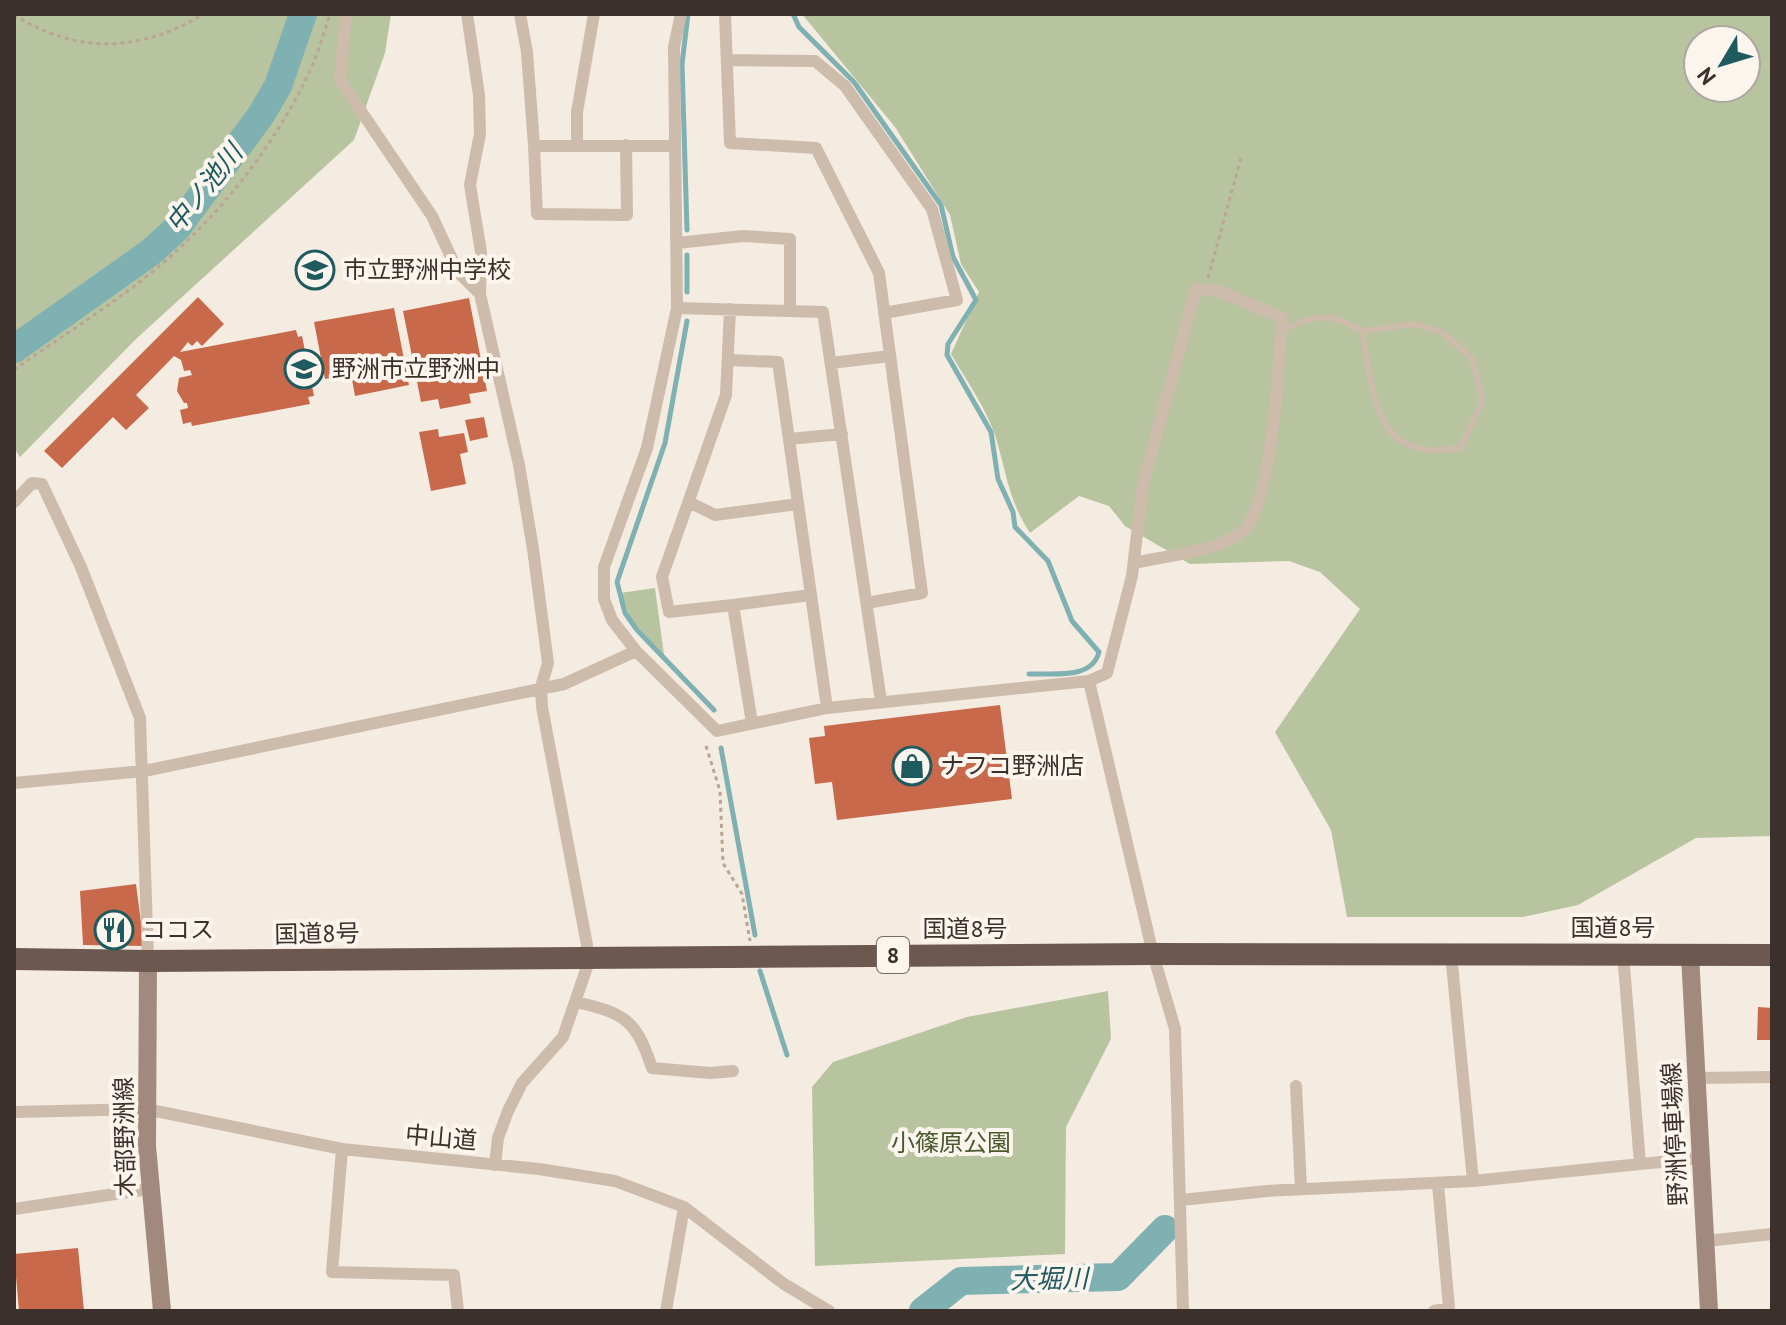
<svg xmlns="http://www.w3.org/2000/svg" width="1786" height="1325" viewBox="0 0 1786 1325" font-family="'PT Sans','Noto Sans JP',sans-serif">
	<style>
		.green { fill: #b8c4a0; fill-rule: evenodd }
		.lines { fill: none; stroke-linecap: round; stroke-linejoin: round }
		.stream { stroke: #7fb0b2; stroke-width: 5 }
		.river { stroke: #7fb0b2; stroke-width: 28 }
		.building { fill: #c8694b }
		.path { stroke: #b9a596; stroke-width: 3; stroke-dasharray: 4 4; stroke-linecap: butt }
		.service { stroke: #cdbbac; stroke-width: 6 }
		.minor { stroke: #cdbbac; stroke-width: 12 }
		.secondary { stroke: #a18a7d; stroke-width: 18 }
		.trunk { stroke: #6c584f; stroke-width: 22 }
		.labels { text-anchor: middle; stroke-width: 8; stroke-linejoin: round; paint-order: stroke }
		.shield { fill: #fbf5ee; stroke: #756b66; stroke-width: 2 }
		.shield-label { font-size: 22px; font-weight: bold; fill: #3b302b }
		.poi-label { font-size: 24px; fill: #3b302b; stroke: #fbf5ee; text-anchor: start }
		.street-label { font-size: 24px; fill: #3b302b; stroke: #fbf5ee }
		.park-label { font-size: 24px; fill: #4a5a2e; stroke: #fbf5ee }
		.water-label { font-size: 26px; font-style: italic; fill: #1f5a5e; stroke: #fbf5ee }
	</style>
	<rect width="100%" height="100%" fill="#f4ebe1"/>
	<!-- green -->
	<path class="green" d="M14,14H391L385,53L354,140L136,339L20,457L14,448Z
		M802,14H1772V836L1696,838L1578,905L1523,917H1347L1331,830L1275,732L1360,609L1320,572L1289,561L1190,564L1125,526L1109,506L1079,496L1030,533C1007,497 1007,473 995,435C985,406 966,380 951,354L979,292L961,264L950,215L895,127ZM1698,40H1746V88H1698Z
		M655,588L664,655L631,620L620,593Z
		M1108,991L1111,1039L1066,1127L1065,1254L815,1266L812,1087L833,1062L967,1017Z"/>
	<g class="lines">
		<!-- stream -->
		<path class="stream" d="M793,14L799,27L854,82L941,205L953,257L976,300L948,344L947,355L991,432L998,479L1013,512L1015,527L1048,561L1072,621L1099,652C1092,680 1053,673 1029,674
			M687,230L682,64L688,14
			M687,255V292
			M687,321L665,443L617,582L625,613L637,630L714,710
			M721,748L755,935
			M760,971L787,1055"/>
		<!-- river -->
		<path class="river" d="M14,349L151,252L177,228L261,115L278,86L303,14
			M923,1311L961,1281L1118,1277L1165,1229"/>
	</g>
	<!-- building -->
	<path class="building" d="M198,297L224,324L202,346L197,341L192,346L188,342L180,352L296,330L298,337L302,336L314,396L308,397L310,404L192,426L191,422L183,424L180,410L188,408L187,403H184L177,391L179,378L192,375L190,370L184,371L181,360L174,356L136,395L149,408L126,430L113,417L62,468L44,451Z
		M469,298L487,391L469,394L471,403L440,409L438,399L421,402L403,311Z
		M394,308L409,385L355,396L351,374L325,379L314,322Z
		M484,417L488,437L470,441L465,420Z
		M438,429L439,437L464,433L468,452L460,454L466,484L431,491L419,432Z
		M1000,705L1012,799L837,820L832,782L815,784L809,738L825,736L824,726Z
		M136,884L144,946L83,945L80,891Z
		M1758,1007L1772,1008V1040H1757Z
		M78,1248L84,1311H19L14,1254Z"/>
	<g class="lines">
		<!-- path -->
		<path class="path" d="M14,15C78,55 140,52 204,14
			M1208,278L1241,158
			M14,370C61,336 113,305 158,267C219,216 272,149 307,77C317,57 323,35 330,14
			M706,746L720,791L723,863L742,894L750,941"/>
		<!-- service -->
		<path class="service" d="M1281,331C1315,315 1328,311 1362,331C1374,396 1373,464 1460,448L1483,401L1472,358L1442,332L1416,324L1362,331"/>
		<!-- minor -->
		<path class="minor" d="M346,14L340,80L432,216L458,272L480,294
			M467,14L479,95L480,134L470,185L481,252L480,294L519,465L533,549L548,663L541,687L542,707L587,945V967L563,1037L522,1083L508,1111L498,1138L495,1165
			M520,14L527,52L534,146H675
			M681,14L674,47L677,308L647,448L604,567V599L612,620L636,651L717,731L827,708L1089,681L1107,673L1132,576L1143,484L1196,289L1218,291L1281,317C1281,357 1271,501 1245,529C1225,551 1163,556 1134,563
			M725,14L730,143L816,148L879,273L922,593L867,603
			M727,60L815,61L845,86L932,209L957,300L884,313
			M577,145V112L594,14
			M534,146L537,214L627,215L626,145
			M677,243L743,236L790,239V311
			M677,308L823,312L881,701
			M730,309L726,395L662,577L669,612L733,605L752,723
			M728,360L778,362L827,708
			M831,363L890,356
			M789,439L842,434
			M14,502L32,483L42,484L81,567L140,718L148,961
			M689,502L715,515L798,504
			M733,605L811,595
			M1089,681L1153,954L1175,1029L1183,1311
			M14,783L144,771L564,684L636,651
			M1623,953L1640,1164
			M1451,954L1473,1181
			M576,1002C624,1013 636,1019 652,1068L710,1073L733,1071
			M1696,1078L1772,1077
			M1296,1086L1301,1189
			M14,1112L146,1109L342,1149L539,1169L615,1181L684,1207L784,1284L829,1311
			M342,1149L332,1272L454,1275L458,1311
			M1181,1200L1267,1191L1473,1181L1700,1158
			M14,1209L149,1189
			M1706,1241L1772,1234
			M666,1311L684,1207
			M1434,1311L1449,1308L1438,1184"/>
		<!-- secondary -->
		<path class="secondary" d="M1690,955L1709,1311
			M148,961L147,1146L162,1311"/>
		<!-- trunk -->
		<path class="trunk" d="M14,959L148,961L1153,954L1772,955"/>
	</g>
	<!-- icons -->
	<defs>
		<symbol id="school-ring" viewBox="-11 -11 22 22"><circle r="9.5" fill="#fbf5ee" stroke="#1f5a5e" stroke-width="1.5"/><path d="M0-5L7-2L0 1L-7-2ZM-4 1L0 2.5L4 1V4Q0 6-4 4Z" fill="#1f5a5e"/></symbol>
		<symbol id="shop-ring" viewBox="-11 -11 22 22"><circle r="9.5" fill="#fbf5ee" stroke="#1f5a5e" stroke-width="1.5"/><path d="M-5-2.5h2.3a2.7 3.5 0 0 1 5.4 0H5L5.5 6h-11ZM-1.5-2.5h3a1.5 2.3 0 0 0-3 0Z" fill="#1f5a5e"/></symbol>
		<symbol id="restaurant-ring" viewBox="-11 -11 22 22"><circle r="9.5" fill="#fbf5ee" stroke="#1f5a5e" stroke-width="1.5"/><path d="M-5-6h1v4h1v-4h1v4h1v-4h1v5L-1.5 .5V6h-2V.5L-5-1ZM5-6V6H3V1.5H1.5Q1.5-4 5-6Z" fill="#1f5a5e"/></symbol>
	</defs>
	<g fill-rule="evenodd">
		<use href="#school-ring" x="293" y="248" width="44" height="44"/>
		<use href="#school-ring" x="282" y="347" width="44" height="44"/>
		<use href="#shop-ring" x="890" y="744" width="44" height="44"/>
		<use href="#restaurant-ring" x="92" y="908" width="44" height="44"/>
	</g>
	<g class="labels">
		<!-- shield labels -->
		<rect class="shield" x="877" y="937" width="32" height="36" rx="6"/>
		<g class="shield-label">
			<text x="893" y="963">8</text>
		</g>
		<!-- poi labels -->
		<g class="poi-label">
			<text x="343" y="278">市立野洲中学校</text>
			<text x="332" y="377">野洲市立野洲中</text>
			<text x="940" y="774">ナフコ野洲店</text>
			<text x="142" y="938">ココス</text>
		</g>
		<!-- street labels -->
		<g class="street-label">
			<text x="1613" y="936">国道8号</text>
			<text x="965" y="937">国道8号</text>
			<text transform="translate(317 934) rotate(-1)" y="8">国道8号</text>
			<text transform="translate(1675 1134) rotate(-93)" y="8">野洲停車場線</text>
			<text transform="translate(125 1137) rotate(-91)" y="8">木部野洲線</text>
			<text transform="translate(441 1138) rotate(5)" y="8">中山道</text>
		</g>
		<!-- park labels -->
		<g class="park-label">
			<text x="951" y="1151">小篠原公園</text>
		</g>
		<!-- water labels -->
		<g class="water-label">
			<text transform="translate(204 188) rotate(-51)" y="9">中ノ池川</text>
			<text transform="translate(1049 1279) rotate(-1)" y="9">大堀川</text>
		</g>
	</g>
	<!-- border -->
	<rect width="1786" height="1325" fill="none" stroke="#3b302b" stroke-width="32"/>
	<!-- north arrow -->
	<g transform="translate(1722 64) rotate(232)"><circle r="38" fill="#fbf5ee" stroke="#aea6a0" stroke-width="2"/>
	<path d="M0-6L14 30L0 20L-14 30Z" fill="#1f5a5e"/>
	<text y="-12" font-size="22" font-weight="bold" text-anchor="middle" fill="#3b302b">N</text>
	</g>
</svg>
